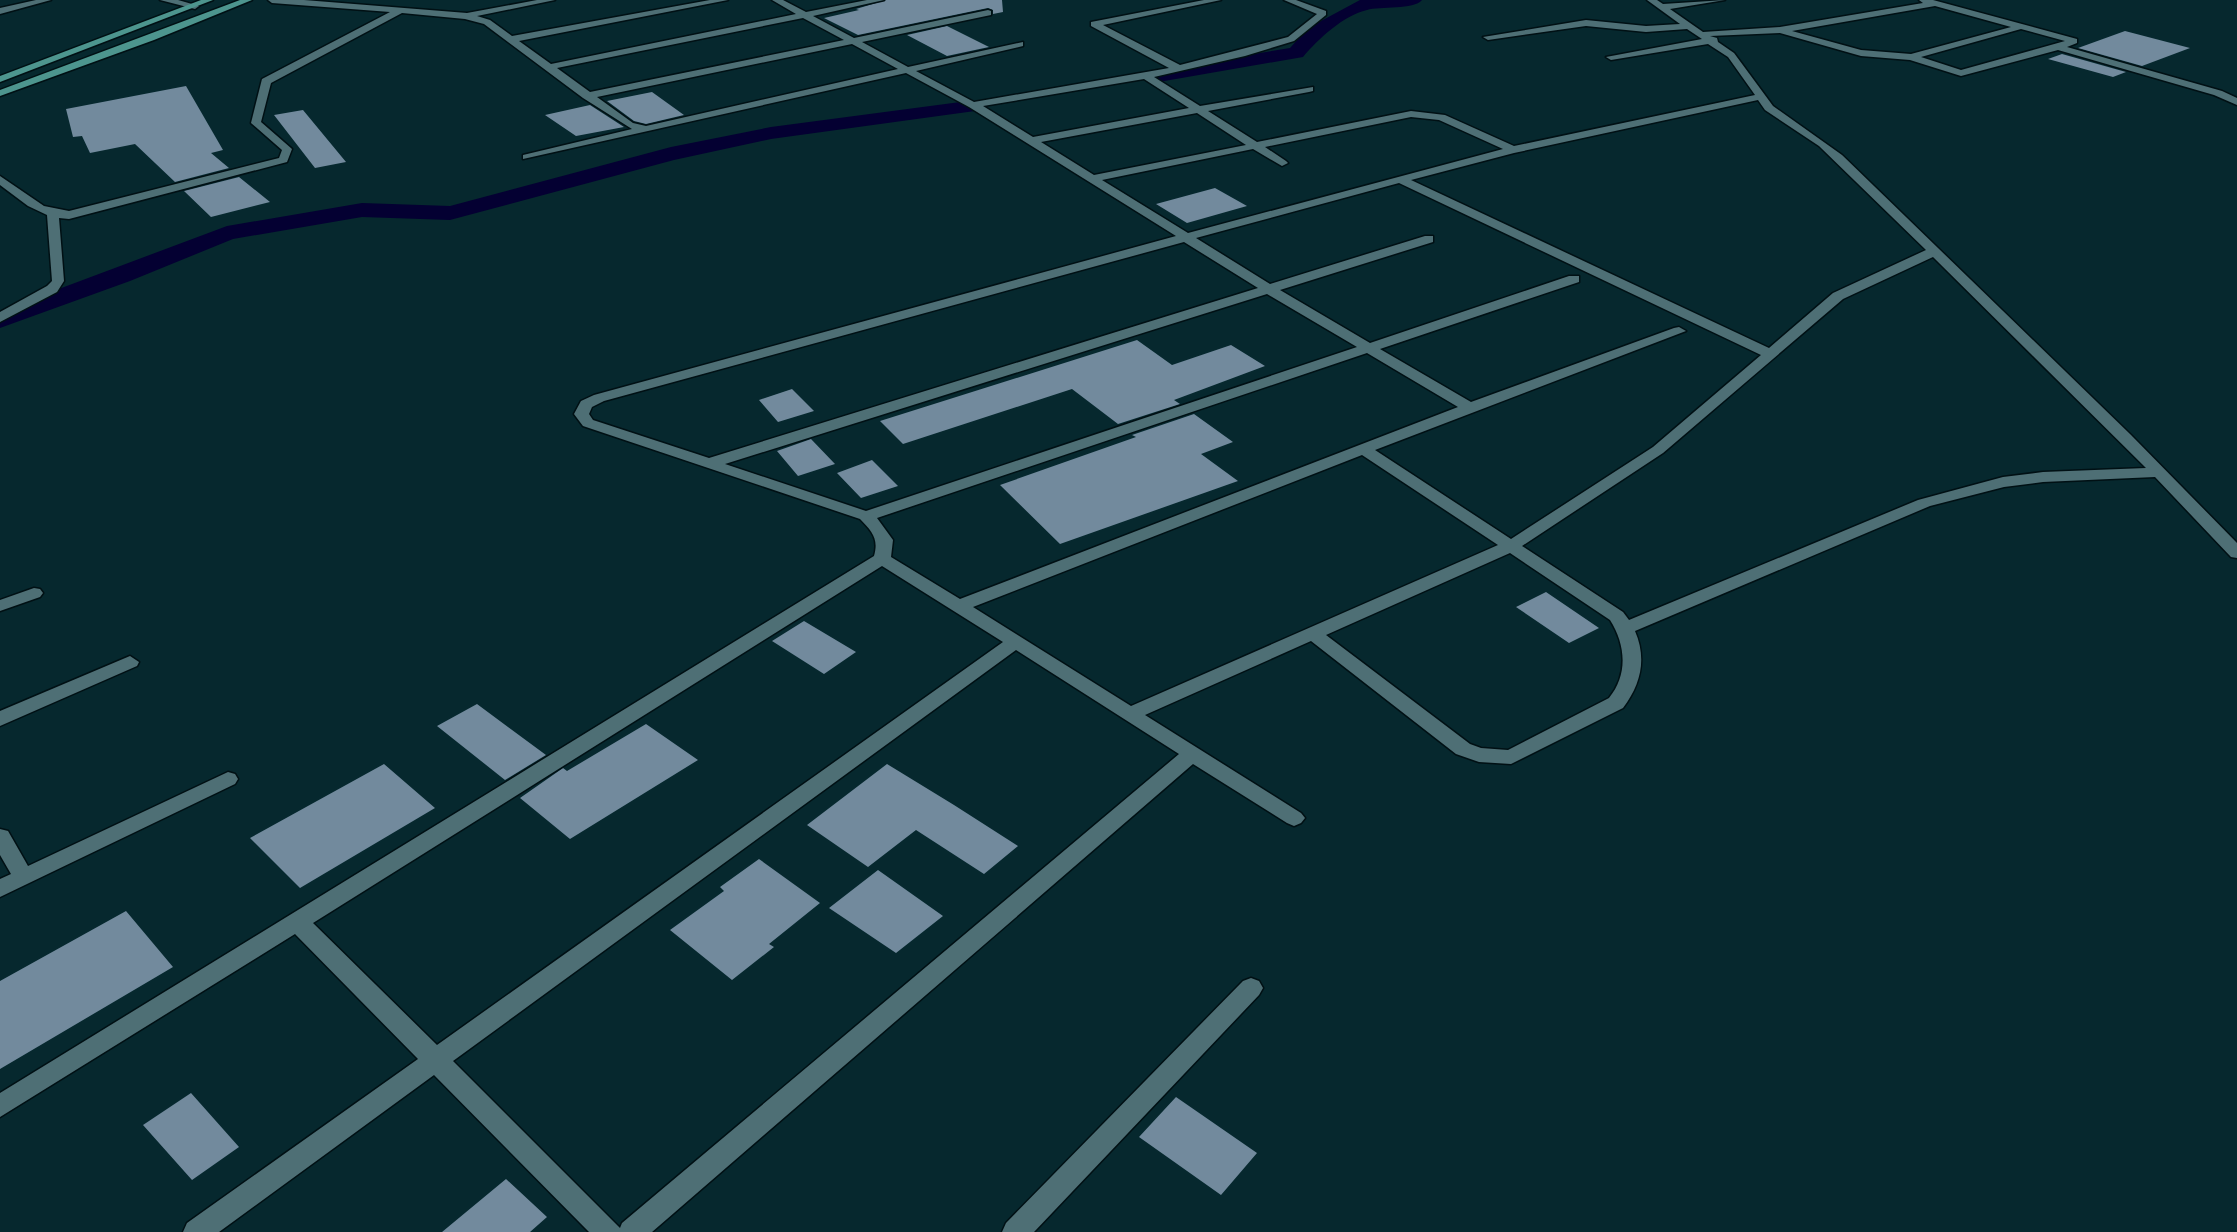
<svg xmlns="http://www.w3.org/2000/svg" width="2237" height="1232" viewBox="0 0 2237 1232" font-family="'Varela Round',sans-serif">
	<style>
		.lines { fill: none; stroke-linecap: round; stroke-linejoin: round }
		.canal { fill: #040032; fill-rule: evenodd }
		.building { fill: #728a9d }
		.minor-casing { stroke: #001014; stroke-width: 3 }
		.major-casing { stroke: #001014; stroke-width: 3 }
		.minor { fill: #4e6f75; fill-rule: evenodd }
		.major { fill: #4d958e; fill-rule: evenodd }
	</style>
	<rect width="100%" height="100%" fill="#06282e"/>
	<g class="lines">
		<!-- canal -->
		<path class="canal" d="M1360,0H1422C1414,10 1380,6 1367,10C1344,15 1318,39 1303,57L1153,83L1146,81L1143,77L1146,73L1153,71L1290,48L1308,28Z
			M968,101L975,103L978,107L975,111L771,139L674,160L450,220L362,217L233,239L130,281L0,328V311L227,226L362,203L450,206L671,147L771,127Z"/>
	</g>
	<!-- building -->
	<path class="building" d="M886,0H1002L1003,12L993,14V10L988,8L858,35L824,18L859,10L856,9Z
		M947,26L989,47L947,56L907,35Z
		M2125,31L2190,48L2142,66L2078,48Z
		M2062,54L2126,72L2113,77L2048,59Z
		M186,86L223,150L211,153L229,168L175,182L135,144L90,153L82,136L73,137L66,109Z
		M652,92L684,115L646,124L634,121L607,101Z
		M590,105L624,127L576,136L545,115Z
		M303,110L346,162L315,168L274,115Z
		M239,177L270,202L211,217L184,191Z
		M1215,188L1247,206L1187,223L1156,204Z
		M1137,340L1172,365L1231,345L1265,366L1174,400L1180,404L1118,424L1072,389L903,444L880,421Z
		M792,389L814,411L778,422L759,400Z
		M1194,414L1233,442L1201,454L1238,481L1060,544L1000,485L1136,437L1132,435Z
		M811,439L835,464L798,476L777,451Z
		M872,460L898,486L861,498L837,473Z
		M1546,592L1599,628L1569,643L1516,607Z
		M804,621L856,652L824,674L772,641Z
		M477,704L546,755L505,780L437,726Z
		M646,724L698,760L570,839L520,798L563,768L567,771Z
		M384,764L435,808L300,888L250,838Z
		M887,764L954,805L1018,846L984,874L916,830L868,867L807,825Z
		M759,859L820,903L769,944L774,947L732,980L670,930L724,891L720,887Z
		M878,870L943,916L896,953L829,908Z
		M126,911L173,967L0,1069V981Z
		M191,1093L239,1147L192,1180L143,1125Z
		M1176,1097L1257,1153L1221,1195L1139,1137Z
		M506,1179L547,1217L530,1232H442Z"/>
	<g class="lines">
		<defs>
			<path id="minor" d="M36,0H51L0,14V8Z
				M160,0H178L199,6L195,9Z
				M268,0H304L467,13L537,0H555L477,16L490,20L512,36L710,0H728L519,41L551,64L796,14L772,0H783L806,12L867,0H884L813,16L854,38L988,10L991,11V15L862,42L908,67L1023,42V46L916,71L974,102L1169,68L1091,26V22L1204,0H1221L1103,25L1180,65L1288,37L1317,14L1284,0H1296L1326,11V15L1294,41L1245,56L1154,77L1200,106L1313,87V91L1309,92L1208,111L1257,142L1411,111L1445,115L1514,146L1755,95L1728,57L1708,44L1611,60L1606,57L1702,39L1687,29L1646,32L1586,26L1488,40L1483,37L1586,20L1646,26L1680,24L1647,0H1657L1663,4L1725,0L1670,9L1703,32L1780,27L1923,3L1919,0H1933L2077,39V43L2067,47L2222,91L2237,98V105L2214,95L2058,50L1961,76L1910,60L1861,56L1780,33L1710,36L1717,38L1718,42L1734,53L1773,106L1842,155L2131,435L2237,543V558L2231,557L2155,477L2043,482L2004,487L1930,506L1635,631C1647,659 1641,684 1623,708L1511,764L1479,762L1456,754L1311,641L1145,715L1301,813L1305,818L1301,823L1294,826L1287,823L1193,764L652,1232H589L434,1075L219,1232H183L187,1223L418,1059L295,934L0,1117V1093L874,556C879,539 872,531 860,519L583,426L574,414L581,401L594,395L1176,236L969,107L906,73L523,159V155L632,129L583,98L484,24L465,19L402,13L271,83L261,122L292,149L287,162L69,219L59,218L64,281L57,292L0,322V312L47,286L52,281L47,215L28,206L0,185V176L44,206L69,211L279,158L282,150L251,123L262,79L390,12L272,3ZM1935,6L2011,27L1911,54L1861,50L1792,31ZM803,18L844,40L590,92L557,68ZM2021,29L2065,41L1961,70L1921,57ZM852,44L898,69L646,126L633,123L597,97ZM1144,79L1189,108L1033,137L983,106ZM1758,100L1765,110L1819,146L1926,250L1833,293L1769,348L1411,180L1514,153ZM1197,113L1246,145L1094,175L1041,142ZM1411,117L1439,120L1503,149L1188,233L1102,180L1253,149L1282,166L1288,163L1286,161L1265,147ZM1399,183L1761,355L1653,447L1511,539L1375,450L1686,331L1679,327L1674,328L1471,402L1380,349L1579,282V276H1569L1370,343L1280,290L1433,242V236H1425L1270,284L1196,238ZM1184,242L1258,288L709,458L593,420L589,414L592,407L604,401ZM1933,257L2146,468L2043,472L2003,477L1918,500L1629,620L1623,612L1522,546L1663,453L1843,299ZM1267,294L1357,347L866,511L725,464ZM1367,353L1458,407L960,599L891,557L893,540L877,518ZM1362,455L1498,545L1131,706L973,607ZM1510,553L1610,620C1626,645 1628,675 1609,698L1508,750L1481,748L1470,744L1326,635ZM882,566L1003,642L437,1045L313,923ZM1016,650L1179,754L622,1223L620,1228L453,1061Z
				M34,588L40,589L43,593L40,597L0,611V600Z
				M130,656L139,662L137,666L0,726V711Z
				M228,772L235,774L238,779L235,784L0,897V879L11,874L0,855V829L8,831L28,866Z
				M1251,978L1259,981L1263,988L1259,995L1034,1232H1002L1006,1223L1243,981Z"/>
			<path id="major" d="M201,0H213L0,82V76Z
				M240,0H252L154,40L0,96V90Z"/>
		</defs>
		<!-- minor casing -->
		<use href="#minor" class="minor-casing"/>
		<!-- major casing -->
		<use href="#major" class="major-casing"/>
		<!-- minor -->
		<use href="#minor" class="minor"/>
		<!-- major -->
		<use href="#major" class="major"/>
	</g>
</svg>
